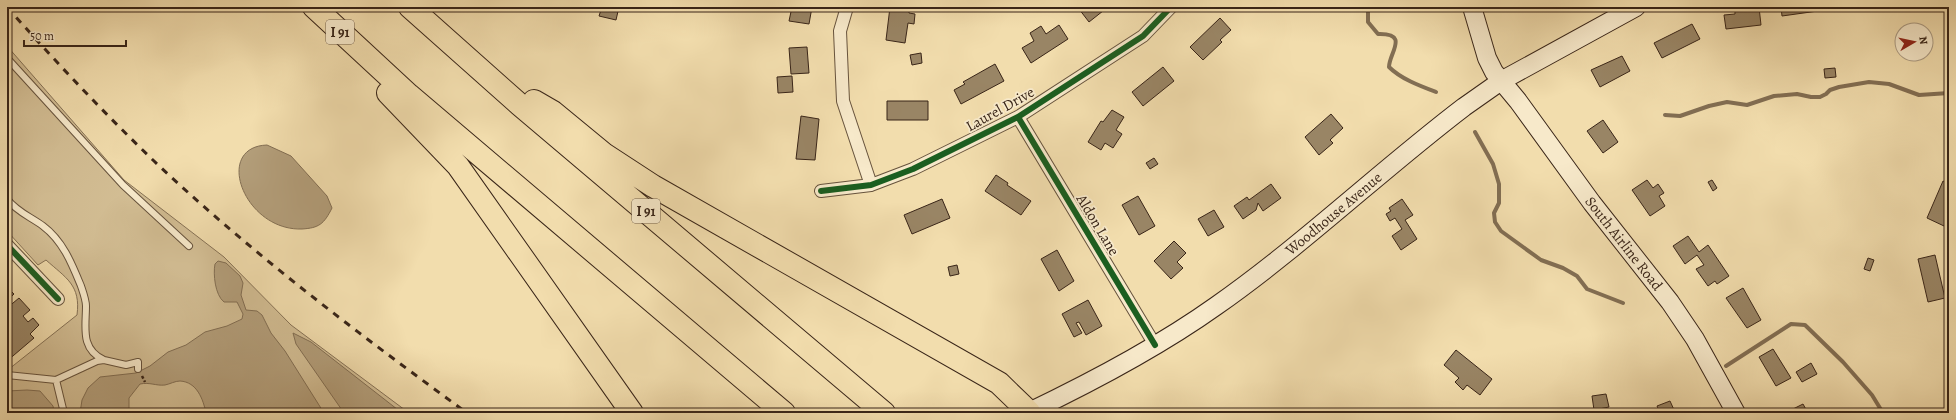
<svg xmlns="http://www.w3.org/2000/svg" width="1956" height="420" viewBox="0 0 1956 420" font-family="Alegreya,serif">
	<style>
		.green { fill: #d3be94; stroke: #867256 }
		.water { fill: #b39e7a; stroke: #826e53 }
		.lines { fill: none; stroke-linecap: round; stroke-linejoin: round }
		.stream { stroke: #826e53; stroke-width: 4 }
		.building { fill: #998565; stroke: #392518 }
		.service-casing { stroke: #67533d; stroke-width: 8 }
		.minor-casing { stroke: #67533d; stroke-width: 14 }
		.secondary-casing { stroke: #392518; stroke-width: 20 }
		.motorway-casing { stroke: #392518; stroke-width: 24 }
		.path { stroke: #392518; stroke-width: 2.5; stroke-dasharray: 3 2; stroke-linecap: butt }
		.service { stroke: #f7e9ca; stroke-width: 6 }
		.minor { stroke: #f7e9ca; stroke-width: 12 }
		.secondary { stroke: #f7e9ca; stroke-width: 18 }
		.motorway { stroke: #f2ddad; stroke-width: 22 }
		.rail { stroke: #392518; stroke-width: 3; stroke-dasharray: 7 7; stroke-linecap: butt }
		.cycleway-casing { stroke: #f7e9ca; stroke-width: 8 }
		.cycleway { stroke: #1b5e20; stroke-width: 6 }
		.labels { text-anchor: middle; stroke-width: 3.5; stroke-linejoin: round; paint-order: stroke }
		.shield { fill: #f7e9ca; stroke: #72604d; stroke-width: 1 }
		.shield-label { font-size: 14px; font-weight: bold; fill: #392518 }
		.street-label { font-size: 15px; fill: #392518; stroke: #f7e9ca }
	</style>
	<rect width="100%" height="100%" fill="#f2ddad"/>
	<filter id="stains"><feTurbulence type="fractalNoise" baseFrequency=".005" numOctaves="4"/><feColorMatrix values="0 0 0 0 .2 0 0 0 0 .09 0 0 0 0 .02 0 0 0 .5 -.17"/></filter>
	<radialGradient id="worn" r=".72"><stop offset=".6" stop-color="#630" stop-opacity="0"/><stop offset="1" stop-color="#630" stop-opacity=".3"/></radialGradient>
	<!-- green -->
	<path class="green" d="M7,46L124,180L224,257L291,325L409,413H7V368L9,369L77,315C81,285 66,278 46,260L38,265L7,231Z"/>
	<!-- water -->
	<path class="water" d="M267,145L291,156L327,196L332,208C324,224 319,228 302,229C244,231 213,147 267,145Z
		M218,261L226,263L240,276L243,283L241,295L246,310L257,311L262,315L271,333L285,351L324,413H206C203,399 197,382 180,381C175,381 170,384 165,385C156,386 150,382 140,384L129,398V413H80L82,400L88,388L100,377L136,373L150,366L168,352L186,345L205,332L227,326L242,319L243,314L237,302H224C215,295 213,274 215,264Z
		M293,333L311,342L402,413H344L296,344Z
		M27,390L40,391L53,406L54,413H7V391Z"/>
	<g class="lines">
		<!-- stream -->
		<path class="stream" d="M1368,7V22L1378,34C1410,33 1389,53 1389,67C1401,79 1420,86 1436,92
			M1665,115L1680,116L1709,106L1727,102L1747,105L1774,96L1797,94L1811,97H1820L1826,94L1830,90L1839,87L1869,82L1889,84L1919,95L1949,93
			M1475,132L1493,164L1499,184V203L1494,213L1495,222L1501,231L1541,260L1563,268L1577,276L1587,289L1623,303
			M1726,366L1791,324L1805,325L1843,362L1872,395L1883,413"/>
	</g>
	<!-- building -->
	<path class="building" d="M602,7H619L616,20L599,16Z
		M792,7H812L809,24L789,21Z
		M890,7H909V13L915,14L914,24L908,23L905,43L886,40Z
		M1082,7H1108L1089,22L1079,9Z
		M1759,7L1761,25L1726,29L1724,15L1735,14V10Z
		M1781,7H1825V10L1782,16Z
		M1220,18L1231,30L1220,40L1222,42L1203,60L1190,47Z
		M1692,24L1700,39L1662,58L1654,43Z
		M1059,25L1068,39L1031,63L1022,48L1034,41L1030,33L1041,26L1046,34Z
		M807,47L809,73L791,74L789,48Z
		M921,53L922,63L912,65L910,55Z
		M1622,56L1630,71L1600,87L1591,70Z
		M995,64L1004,81L961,104L954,90L965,84L963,82Z
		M1163,67L1174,81L1143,106L1132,92Z
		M1835,68L1836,77L1825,78L1824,69Z
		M792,76L793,92L778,93L777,77Z
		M887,101H928V120H887Z
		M1112,110L1124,117L1116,130L1122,134L1113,148L1105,143L1101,150L1088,142L1101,121L1103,122Z
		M1331,114L1343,128L1330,140L1333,143L1319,155L1305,137Z
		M801,116L819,119L815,160L796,159Z
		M1603,120L1618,142L1603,153L1587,131Z
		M1154,158L1158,164L1150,169L1146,163Z
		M996,175L1008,183L1007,185L1031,201L1021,215L985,191Z
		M1647,180L1653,188L1658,184L1664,193L1659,196L1665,206L1650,216L1632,190Z
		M1712,180L1717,188L1713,191L1708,182Z
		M1943,181L1949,184V216L1944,226L1927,218Z
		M1271,184L1281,198L1263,211L1258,203L1256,210L1243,219L1234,206L1247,197L1249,200Z
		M1138,196L1155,226L1139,235L1122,205Z
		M942,199L950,218L912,234L904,215Z
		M1402,199L1413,215L1405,220L1417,239L1401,250L1392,236L1402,229L1395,218L1390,221L1386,214L1391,211L1389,208Z
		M1214,210L1224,227L1208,236L1198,219Z
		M1688,236L1699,252L1708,245L1729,276L1717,284L1715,281L1708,286L1696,269L1704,265L1697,255L1685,264L1673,246Z
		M1174,241L1186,253L1177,262L1183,268L1171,279L1154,261Z
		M1057,250L1074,281L1059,291L1041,259Z
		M1935,255L1945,298L1928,302L1918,259Z
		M1868,258L1874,260L1870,271L1864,269Z
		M957,265L959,274L950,276L948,267Z
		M7,287L14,294L7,301Z
		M1743,288L1761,320L1747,328L1726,298Z
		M19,298L30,310L23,316L28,322L33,318L39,325L30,334L34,338L7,361V319L12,318L7,313V308Z
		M1088,300L1102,326L1086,335L1079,322L1076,323L1082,333L1074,337L1062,314Z
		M1773,349L1791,378L1776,386L1759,357Z
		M1456,350L1492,379L1480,395L1467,385L1463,390L1455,382L1459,378L1444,365Z
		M1811,363L1817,374L1802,382L1796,372Z
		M1606,394L1609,407L1594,410L1592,396Z
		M1670,401L1675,412L1660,413L1657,406Z
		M1803,404L1808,413H1788L1787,412Z
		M1537,409L1539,413H1526L1525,412Z"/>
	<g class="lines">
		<defs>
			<path id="service" d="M7,58L123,185L189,246
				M7,199C17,212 31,217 43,226C63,241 72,264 81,286C83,292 86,300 86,306C86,327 80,349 104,360
				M7,375L56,380L97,361L104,360L126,365L138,362V369
				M56,380L64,413"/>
			<path id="minor" d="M847,7L840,31L843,101L871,185
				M1018,117L1155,345
				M821,191L871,185L913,169L1018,117L1143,36L1171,7
				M7,245L58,299"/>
			<g id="secondary">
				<path id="s1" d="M1472,7L1487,58L1494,72L1518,101L1592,203L1670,302L1695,339L1736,413"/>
				<path id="s2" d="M1027,413C1092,382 1157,348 1216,306C1303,245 1380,171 1464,107L1501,81L1636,7"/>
			</g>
			<path id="motorway" d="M314,7L409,95L784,413
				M410,7L519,104L884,413
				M388,93L458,166L632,413
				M534,101L553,112L604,154L653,186L999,383L1029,412"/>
		</defs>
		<!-- service casing -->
		<use href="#service" class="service-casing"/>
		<!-- minor casing -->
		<use href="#minor" class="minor-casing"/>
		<!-- secondary casing -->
		<use href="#secondary" class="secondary-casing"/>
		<!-- motorway casing -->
		<use href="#motorway" class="motorway-casing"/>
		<!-- path -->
		<path class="path" d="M142,376L145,382"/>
		<!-- service -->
		<use href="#service" class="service"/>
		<!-- minor -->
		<use href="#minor" class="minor"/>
		<!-- secondary -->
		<use href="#secondary" class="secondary"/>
		<!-- motorway -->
		<use href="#motorway" class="motorway"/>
		<!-- rail -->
		<path class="rail" d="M7,7C54,60 103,112 154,161C251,253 359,334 467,413"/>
		<defs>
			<path id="cycleway" d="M1018,117L1155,345
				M821,191L871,185L913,169L1018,117L1143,36L1171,7
				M7,245L58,299"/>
		</defs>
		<!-- cycleway casing -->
		<use href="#cycleway" class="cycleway-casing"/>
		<!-- cycleway -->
		<use href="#cycleway" class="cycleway"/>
	</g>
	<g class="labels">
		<!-- shield labels -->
		<g class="shield">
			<rect x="326" y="20" width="28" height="24" rx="3"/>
			<rect x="632" y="199" width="28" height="24" rx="3"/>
		</g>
		<g class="shield-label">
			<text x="340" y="37">I 91</text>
			<text x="646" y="216">I 91</text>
		</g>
		<!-- street labels -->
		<g class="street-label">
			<text transform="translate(1000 109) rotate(-29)" y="5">Laurel Drive</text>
			<text dy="5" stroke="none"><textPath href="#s2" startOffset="367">Woodhouse Avenue</textPath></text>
			<text transform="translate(1098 225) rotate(59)" y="5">Aldon Lane</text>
			<text dy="5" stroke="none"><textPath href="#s1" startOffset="284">South Airline Road</textPath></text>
		</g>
	</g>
	<!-- margin -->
	<rect width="1956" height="420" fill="none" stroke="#f2ddad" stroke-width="24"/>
	<rect x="8" y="8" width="1940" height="404" fill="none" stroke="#392518" stroke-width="2"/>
	<rect x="12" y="12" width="1932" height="396" fill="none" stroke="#392518"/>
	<!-- north arrow -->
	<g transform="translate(1914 42) rotate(81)"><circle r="19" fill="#f7e9ca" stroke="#ab9b83"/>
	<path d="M0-3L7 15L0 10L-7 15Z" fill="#8f2418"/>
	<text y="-6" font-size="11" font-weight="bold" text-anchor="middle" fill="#392518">N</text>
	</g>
	<!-- scale -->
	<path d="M24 40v6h102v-6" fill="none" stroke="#392518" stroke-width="2"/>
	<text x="30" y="40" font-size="12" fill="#392518" stroke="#f7e9ca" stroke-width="3" paint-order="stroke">50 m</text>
	<rect width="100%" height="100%" filter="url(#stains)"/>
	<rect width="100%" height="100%" fill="url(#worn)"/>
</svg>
